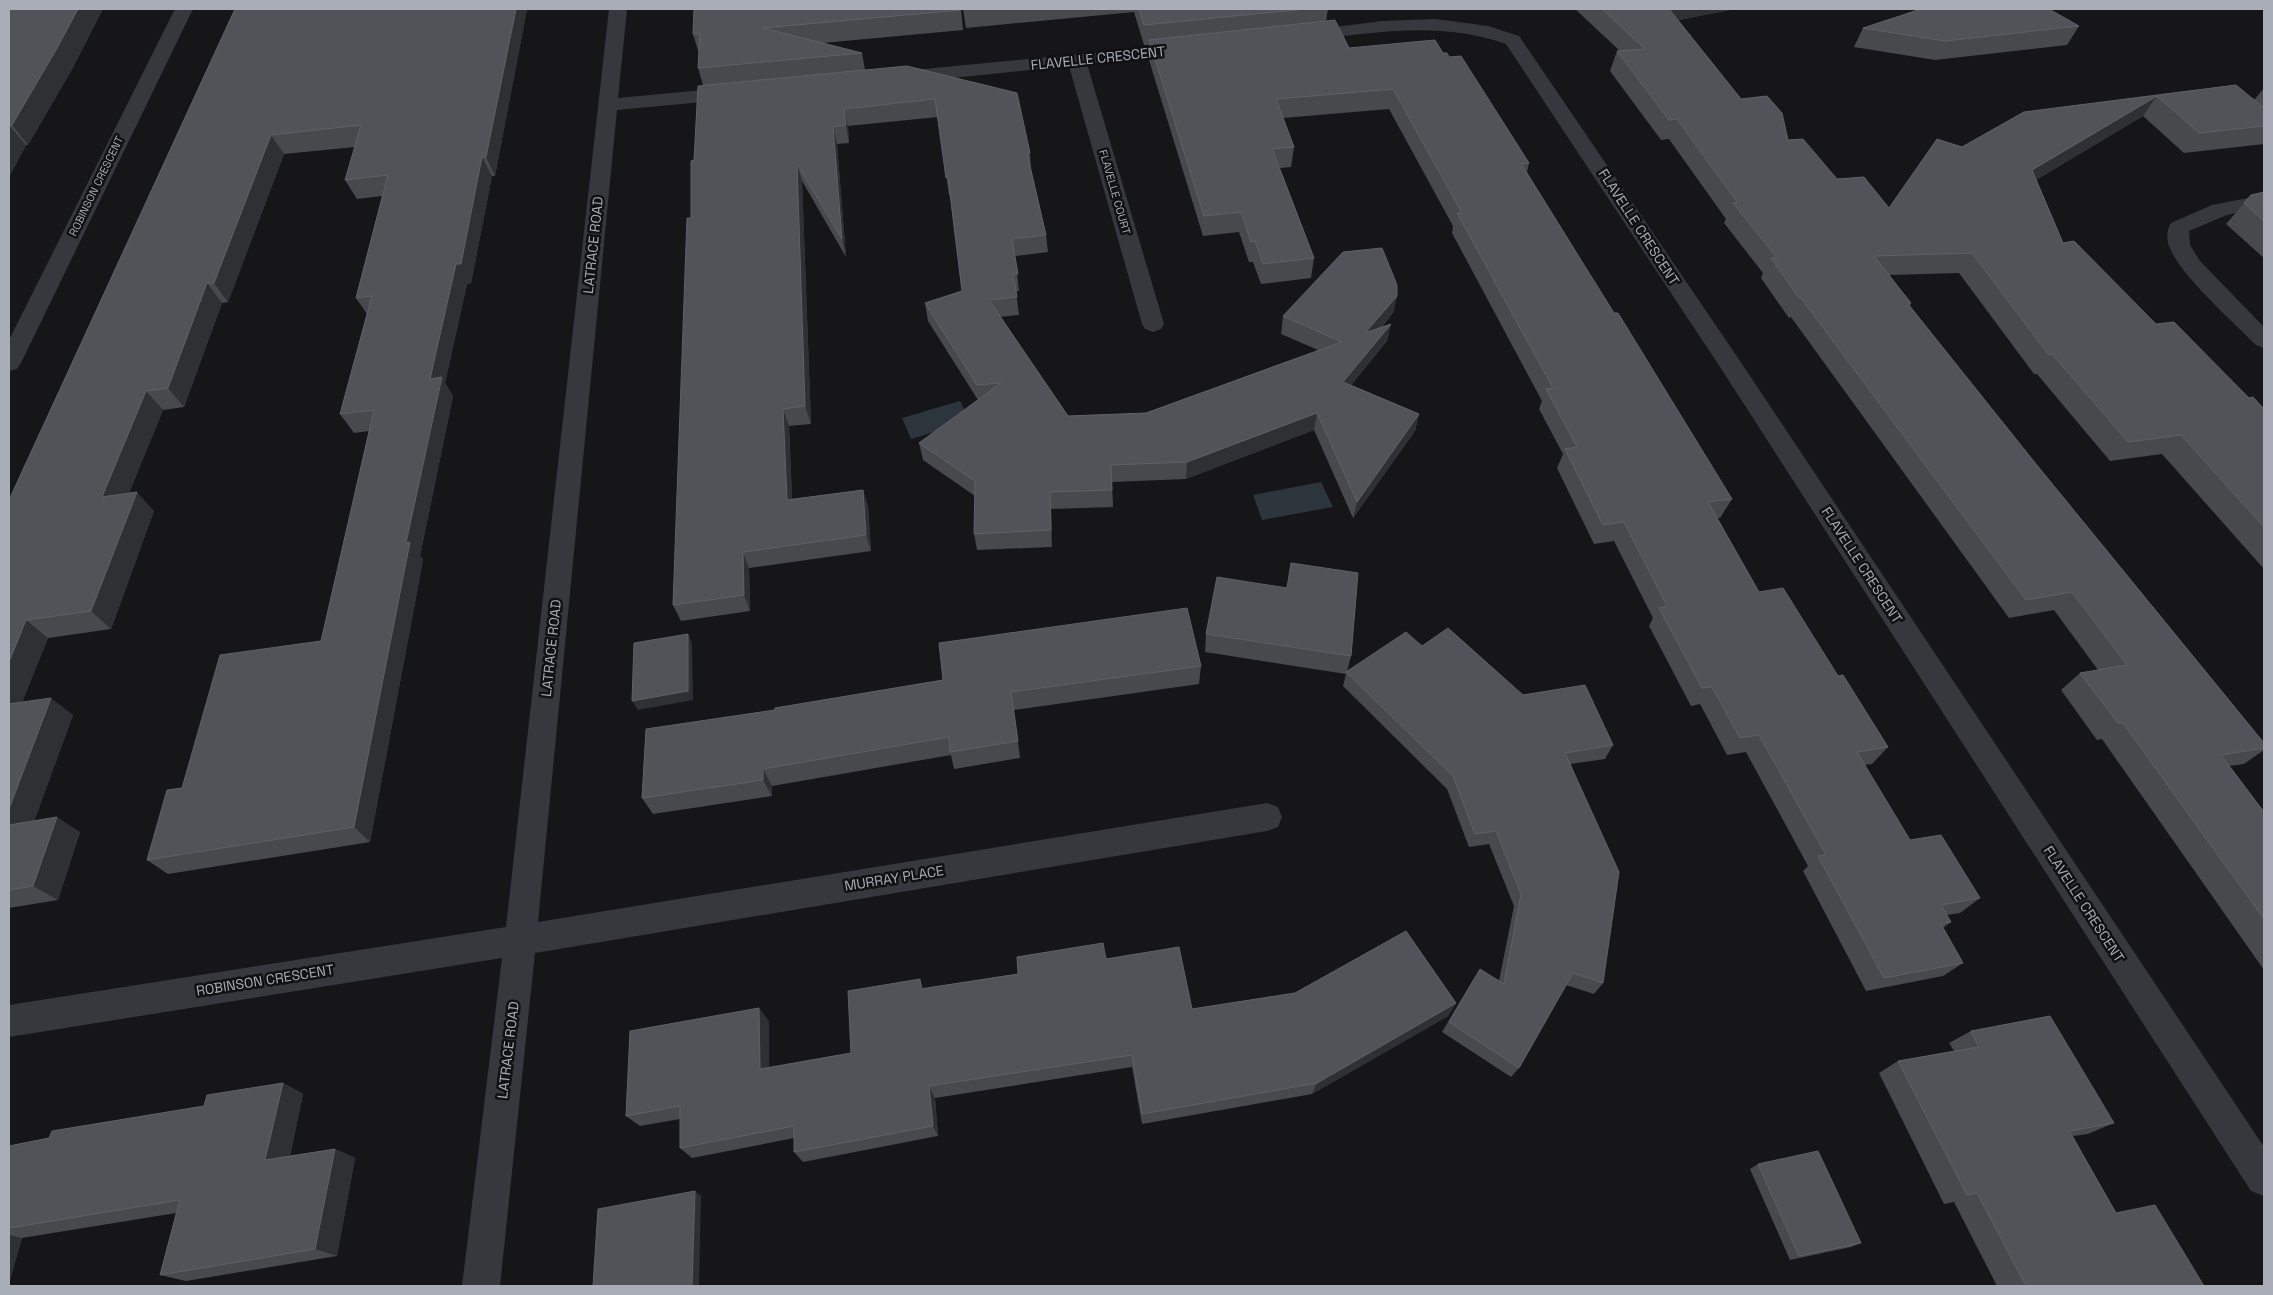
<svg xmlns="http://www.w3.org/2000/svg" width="2273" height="1295" viewBox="0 0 2273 1295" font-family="'Space Grotesk',sans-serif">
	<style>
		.water { fill: #2c353c }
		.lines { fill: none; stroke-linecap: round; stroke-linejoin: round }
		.minor { fill: #37383d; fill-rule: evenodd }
		.wall { fill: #47494d }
		.shaded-wall { fill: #2f3033 }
		.building { fill: #525359; stroke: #5f6168 }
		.labels { text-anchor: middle; stroke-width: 5; stroke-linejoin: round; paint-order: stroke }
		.far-street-label { font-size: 11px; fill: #a8adb8; stroke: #111113 }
		.street-label { font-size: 14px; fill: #a8adb8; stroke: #111113 }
	</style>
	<rect width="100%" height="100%" fill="#161618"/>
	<!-- water -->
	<path class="water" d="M960,401L970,421L911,439L902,418Z
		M1321,482L1333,507L1262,520L1253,495Z"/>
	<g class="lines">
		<!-- minor -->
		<path class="minor" d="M175,9H193L21,363L17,369L9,371V340Z
			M609,9H627L618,98L735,87L742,89L744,93L742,97L735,99L617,110L538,922L1267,803L1278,807L1282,817L1278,827L1267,831L535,953L500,1286H462L502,958L9,1037V1005L506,927Z
			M1436,19L1488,26L1519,36L1738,358L2264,1147V1196L2251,1191L1722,370L1506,44C1439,20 1372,33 1303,41L1297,40L1294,36L1297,32L1303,31L1382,21Z
			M1186,44L1192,45L1195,49L1192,53L1087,64L1164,324L1161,329L1153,332L1145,329L1142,324L1069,66L903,83L896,81L894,77L896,73L903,71Z
			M2264,195V207L2227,215L2189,231L2190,245L2200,261L2264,327V348L2256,345C2233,322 2179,274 2169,246C2166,239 2167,229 2171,223L2212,205Z"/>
	</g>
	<!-- wall -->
	<path class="wall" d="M9,9H103L71,71L28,145H26L9,177Z
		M235,9H527L495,176H492L471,283L467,284L445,383L453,396L420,556L423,560L370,842L168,874L147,860L182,788L321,641L369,431L354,433L340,414L367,314L356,298L382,196L357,199L345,180L355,147L284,154L228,302L222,303L184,407L163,410L129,493L154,511L111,629L48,638L22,702L73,715L34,821L80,832L58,900L9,908V500Z
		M961,9L963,30L823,43L862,53L865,70L907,66L1030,153L1031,170L1046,235L1048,252L1015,256L1019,291H1016L1019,315L1000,317L1068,416L1146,413L1318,350L1281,334L1283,316L1397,296L1393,313L1382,327L1391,324L1387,341L1351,385L1419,414L1415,431L1353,518L1314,430L1186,479L1112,482L1113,507L1051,509L1052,547L977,550L974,534L975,496L923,460L919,443L978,400L928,321L925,303L962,291L950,195H949L938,117L848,126L849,143L837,144L846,257L802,181L811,424L789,426L792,499L863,490L868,506L871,551L749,568L750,611L681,621L673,605L694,160L703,85L698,68L699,54L693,34Z
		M963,9H1328L1326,21L1349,48L1443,53L1449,57L1529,163L1527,172L1614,313L1732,499L1720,518H1717L1759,592L1838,676L1888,747L1872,764L1864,765L1910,840L1980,898L1960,913L1947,915L1951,922L1943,928L1963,963L1943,976L1866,991L1803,871L1808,866L1746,752L1727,755L1700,704L1691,706L1649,626L1653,618L1614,541L1594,544L1557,468L1563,454L1539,409L1542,401L1452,233L1453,226L1389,109L1283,118L1294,147L1291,167L1280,168L1314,258L1311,278L1261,284L1253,262H1249L1239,232L1203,236L1149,60V45H1144L1134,12L966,28Z
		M1575,9H1735L1678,20L1741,99L1788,140L1837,179L1889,208L1962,147L2024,112L2236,85L2254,100L2264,88V144L2184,153L2143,116L2036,180L2063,243L2156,324L2249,398L2264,409V569L2162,454L2110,461L2037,374H2034L1959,273L1889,275L1911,303L1910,306L2036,464L2264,743V750L2244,764L2229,766L2264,812V970L2102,739L2097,740L2061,690L2080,673L2098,670L2054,610L2009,618L1791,317L1789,318L1761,278L1763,273L1724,223L1726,219L1669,139L1661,140L1610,71L1617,51H1620Z
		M2079,26L2067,45L1935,60L1854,47L1863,28Z
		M2264,192V258L2226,224L2251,195Z
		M1206,634L1351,656L1347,672L1422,646L1523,695L1613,745L1605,759L1570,764L1603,983L1594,994L1566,985L1519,1068L1511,1077L1442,1032L1473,980L1499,981L1514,906L1489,844L1469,847L1447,789L1343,686L1346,674L1205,652Z
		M1201,666L1199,684L1014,710L1020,758L954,769L951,755L772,786V796L653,814L642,798L646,729Z
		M1106,959L1192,1009L1456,1003L1448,1016L1312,1094L1142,1124L1132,1067L935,1098L938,1136L803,1162L794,1152V1138L692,1158L680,1148V1119L640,1126L626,1116L769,1021V1068L851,1053L924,988L1018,974Z
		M1971,1031L2114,1123L2088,1134L2073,1136L2116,1213L2204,1286H1997L1954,1202L1944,1204L1879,1073L1898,1061L1954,1051L1949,1043Z
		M283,1083L303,1094L290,1156L335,1149L355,1158L337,1256L186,1281L160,1275L176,1213L22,1238L9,1283V1146L49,1138L204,1106Z
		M1758,1164L1861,1243L1851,1247L1790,1260L1750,1169Z"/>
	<!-- shaded-wall -->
	<path class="shaded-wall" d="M78,9H103L71,71L28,145L12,125Z
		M516,9H527L495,176L486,157Z
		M1665,9H1735L1659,24Z
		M2157,96L2143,116L2019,190L2032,170Z
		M844,109L848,126L849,143L846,125Z
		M9,125L26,145L9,177Z
		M833,127L837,144L846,257L842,239Z
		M271,135L284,154L228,302L214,283Z
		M482,157L492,176L471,283L467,284L445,383L453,396L420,556L423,560L370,842L354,827L406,543L430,379L456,264Z
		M797,164L802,181L811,424L805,406Z
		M207,283L222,303L184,407L168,388Z
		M1397,296L1393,313L1362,350L1365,333Z
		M1391,324L1387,341L1339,399L1343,382Z
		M146,391L163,410L120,515L102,497Z
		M783,409L789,426L793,517L787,500Z
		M1317,413L1314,430L1186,479L1187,462Z
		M1419,414L1415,431L1353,518L1357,502Z
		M863,490L868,506L871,551L866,535Z
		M137,492L154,511L111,629L91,611Z
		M1050,492L1051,509L1052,547L1051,530Z
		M743,552L749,568L750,611L744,595Z
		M26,620L48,638L14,723L9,720V662Z
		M688,634L692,644L693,700L638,710L632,701Z
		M51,698L73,715L27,841L9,830V809Z
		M763,769L772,786V796L763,780Z
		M57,817L80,832L58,900L33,886Z
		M920,979L926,993L921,989Z
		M1456,1003L1448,1016L1312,1094L1317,1083Z
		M759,1008L769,1021V1081L760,1069Z
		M283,1083L303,1094L287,1169L265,1160Z
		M929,1086L935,1098L938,1136L933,1126Z
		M335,1149L355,1158L337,1256L315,1249Z
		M695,1191L701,1196L699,1286H692Z
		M9,1235L22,1238L9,1283Z"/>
	<!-- building -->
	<path class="building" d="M9,9H78L56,50L12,125H9V126Z
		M235,9H516L486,157H482L461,264H456L430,379L442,377L406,543L410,542L354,827L147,860L167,790L182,788L220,655L321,641L374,410L340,414L372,296L356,298L388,175L345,180L361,125L271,135L214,283H207L168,388L146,391L102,497L137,492L91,611L26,620L9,662V500Z
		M694,9H961V10L763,28L862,53L698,68L700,34H693Z
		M1139,9H1305L1144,25Z
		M1602,9H1669L1741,99L1767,96L1782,113L1788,140L1803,139L1837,179L1864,177L1889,208L1937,139L1962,147L2024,112L2236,85L2264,108V126L2199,133L2157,96L2032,170L2063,243L2074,241L2156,324L2174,322L2249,398L2253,397L2264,409V527L2181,435L2128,442L2052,354L2049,355L1972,253L1874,256L1911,303L1908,304L2036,464L2264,743V748L2221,755L2264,812V919L2123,723H2118L2080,673L2127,665L2072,592L2026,600L1801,298H1799L1771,258H1777L1733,203L1737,202L1677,119L1669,120L1617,51L1645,49Z
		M1921,9H2049L2079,26L1945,41L1863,28Z
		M1335,20L1349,48L1435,40L1443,53H1447L1449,57L1461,56L1529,163L1521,164L1614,313H1618L1732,499L1708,502L1759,592L1783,588L1838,676L1843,675L1888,747L1857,752L1910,840L1941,835L1980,898L1941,905L1951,922L1941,924L1963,963L1884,978L1818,856L1826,855L1759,735L1740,738L1712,687L1702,688L1659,608L1667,606L1624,522L1603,525L1565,449L1577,447L1546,389L1553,388L1457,213H1462L1393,89L1276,99L1294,147L1272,149L1314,258L1263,264L1255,241L1251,242L1241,212L1204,216L1149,40Z
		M907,66L1017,93L1030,153H1027L1046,235L1012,239L1018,274H1013L1017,297L989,300L1068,416L1146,413L1342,342L1283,316L1343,252L1382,248L1397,285V296L1365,333L1391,324L1343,382L1419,414L1357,502L1317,413L1187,462L1111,465L1112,490L1050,492L1051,530L974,534L975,481L919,443L1001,383L977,385L925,303L962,291L948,177L946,178L935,99L844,109L846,125L833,127L842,239L797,164L805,406L783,409L787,500L863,490L866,535L743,552L744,595L673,605L687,218H691V161L694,160L698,86Z
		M2264,192V221L2244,203L2251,195Z
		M1291,563L1358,573L1351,656L1206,634L1217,577L1287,588Z
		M1187,608L1201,666L1011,692L1018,741L950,752L949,737L763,769V780L642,798L646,729L775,710V708L943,680L939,643Z
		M1448,628L1523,695L1585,685L1613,745L1565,753L1619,872L1603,983L1573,973L1519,1068L1449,1022L1480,969L1504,984L1521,894L1496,831L1475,834L1453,776L1346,672L1406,632L1422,646Z
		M688,634V691L632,701L634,643Z
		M51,698L9,809V704Z
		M57,817L33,886L9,890V825Z
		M1406,931L1456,1003L1317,1083L1142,1114L1132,1055L929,1086L933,1126L794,1152V1126L680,1148V1106L626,1116L630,1031L759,1008L760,1069L851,1053L848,991L920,979L921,989L1018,974L1017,957L1103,943L1106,959L1179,947L1192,1009L1295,993Z
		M2050,1016L2114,1123L2069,1131L2116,1213L2155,1205L2204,1286H2026L1977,1193L1967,1195L1898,1061L1979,1047L1971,1031Z
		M283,1083L265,1160L335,1149L315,1249L160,1275L180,1200L9,1228V1146L49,1138L52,1131L204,1106L207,1095Z
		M1818,1151L1861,1243L1799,1256L1758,1164Z
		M695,1191L692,1286H593L598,1209Z"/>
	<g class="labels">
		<!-- far-street labels -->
		<g class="far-street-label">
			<text transform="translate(96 186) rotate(-64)" y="4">ROBINSON CRESCENT</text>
			<text transform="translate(1115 192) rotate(74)" y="4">FLAVELLE COURT</text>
		</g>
		<!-- street labels -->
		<g class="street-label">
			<text transform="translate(1098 58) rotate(-6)" y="5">FLAVELLE CRESCENT</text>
			<text transform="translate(1639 227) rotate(57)" y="5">FLAVELLE CRESCENT</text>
			<text transform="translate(593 245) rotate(-84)" y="5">LATRACE ROAD</text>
			<text transform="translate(1862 565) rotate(57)" y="5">FLAVELLE CRESCENT</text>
			<text transform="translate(551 648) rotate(-84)" y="5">LATRACE ROAD</text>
			<text transform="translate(894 878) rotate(-9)" y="5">MURRAY PLACE</text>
			<text transform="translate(2084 904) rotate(57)" y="5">FLAVELLE CRESCENT</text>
			<text transform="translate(265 980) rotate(-9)" y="5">ROBINSON CRESCENT</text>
			<text transform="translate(508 1050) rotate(-83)" y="5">LATRACE ROAD</text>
		</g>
	</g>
	<!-- border -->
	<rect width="2273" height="1295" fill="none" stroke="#a8adb8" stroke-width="20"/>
</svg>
